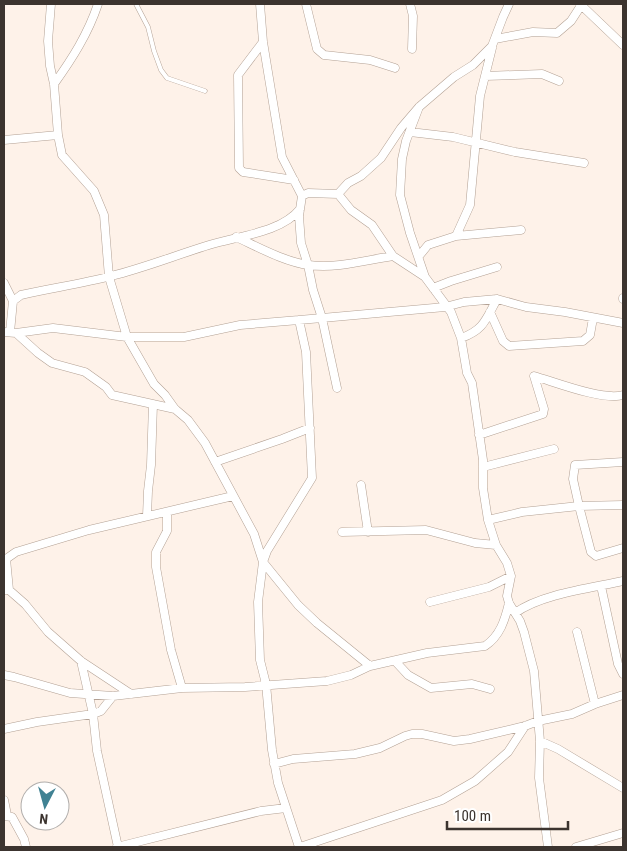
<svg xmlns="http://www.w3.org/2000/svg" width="627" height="851" viewBox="0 0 627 851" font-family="'Roboto Condensed',sans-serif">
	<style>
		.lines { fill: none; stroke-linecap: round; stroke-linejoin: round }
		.service-casing { stroke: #b3a194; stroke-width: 5 }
		.minor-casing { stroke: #b3a194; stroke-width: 9 }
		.service { stroke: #fff; stroke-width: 4 }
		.minor { stroke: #fff; stroke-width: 8 }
	</style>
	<rect width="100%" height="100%" fill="#fef2e9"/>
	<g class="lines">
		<defs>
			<path id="service" d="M136,4L148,27L154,51L161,70L167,78L205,91"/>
			<path id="minor" d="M51,4L48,41L50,66L54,84L58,135L62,155L94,191L104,215L109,277L127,337L154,384L165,395L175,409L188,420L205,443L254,534L263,562L298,605L317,623L370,666
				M260,4L263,42L282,157L302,196
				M306,4L317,49L324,55L370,60L395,68
				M410,4L413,16L412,49
				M580,4L623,45
				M495,39L533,32L557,33L571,21L582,4
				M263,42L238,75L239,168L243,172L294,180
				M485,76L542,74L559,81
				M54,84C72,59 88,34 98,4
				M419,107L406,141L402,159L400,195L410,233L425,277L451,312L461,338L467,373L472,383L483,460V488L488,520L496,545L507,563L511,576L507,596L509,603L520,621L524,632L534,671L540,741L539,778L548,847
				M410,132L453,137L515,152L584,163
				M4,140L58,135
				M338,194L348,183L361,176L381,158L401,128L419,107L454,77L473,65L492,46L503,17L509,4
				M338,194L351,210L372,225L393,256L425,277
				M456,236L521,230
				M236,237C258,247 285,262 309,265C336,269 366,260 393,256
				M419,256L428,245L456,236L470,205L480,96L492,48
				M4,283L13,301
				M433,288L451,281L497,267
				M623,298V299
				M490,312L503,341L509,346L583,341L590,335L593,318
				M4,332L16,333L38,353L52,363L85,372L106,387L112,395L175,409
				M10,332L13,301L21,295C51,288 81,284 111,276C144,268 176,255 209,245C237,236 281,233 300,209
				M16,333L53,328L127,337H184L240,325L299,320
				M461,338C484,330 486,319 497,299
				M337,388L322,318L445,307L464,302L497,299L526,307L565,312L623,323
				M479,435L543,414L544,409L534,376C555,382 603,401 623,395
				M215,462L282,439L310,428
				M483,467L554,449
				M361,485L368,532
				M623,505L579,506L591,552L596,556L623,548
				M167,512V531L156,552V567L171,650L182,688
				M147,516L148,491L151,465L153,404
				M488,520L522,512L579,506L573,479L575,465L623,462
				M342,532L426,530L475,543L496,545
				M601,586L618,664L623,674
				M4,590H9L6,559L16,552L89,530L233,496
				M9,590L25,604L48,632L81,661L131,694
				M430,602L489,587L511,576
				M515,613C541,594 591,588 623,581
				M577,632L595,704
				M395,661L408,675L431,688L472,684L490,689
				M4,675L14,677L70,693L113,696L182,688L245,687L327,681L351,675L370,666L427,653L485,646C500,636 505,620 509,603
				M113,696L101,711L93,714L97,751L118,847
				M4,729L37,722L93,714L81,661
				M540,741L558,749L623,788
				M274,764L293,759L355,754L380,748L405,736L412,734H422L454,741L470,739L525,726L538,721L572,714L595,704L623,695
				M4,800L7,815
				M4,816L12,817L24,839L26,847
				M117,847L261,811L286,808
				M299,847L278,783L272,750L266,684L260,660L258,602L263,562L267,551L312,478L306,352L299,320L322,318L313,290L308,265L301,243L299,216L302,196L308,193L338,194
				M300,847L442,800L475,781L508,752L525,726
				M576,847L623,833"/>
		</defs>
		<!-- service casing -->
		<use href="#service" class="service-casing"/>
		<!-- minor casing -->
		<use href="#minor" class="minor-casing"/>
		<!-- service -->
		<use href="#service" class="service"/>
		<!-- minor -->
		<use href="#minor" class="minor"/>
	</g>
	<!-- border -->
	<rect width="627" height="851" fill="none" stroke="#3c342f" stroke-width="10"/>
	<!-- north arrow -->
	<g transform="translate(45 806) rotate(186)"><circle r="24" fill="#ffffff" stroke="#b1aeac"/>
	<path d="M0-4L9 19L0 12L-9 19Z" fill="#408293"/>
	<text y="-8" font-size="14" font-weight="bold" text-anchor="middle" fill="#3c342f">N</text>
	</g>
	<!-- scale -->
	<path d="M447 821v8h121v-8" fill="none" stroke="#3c342f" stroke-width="2.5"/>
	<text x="454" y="821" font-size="15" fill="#3c342f" stroke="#ffffff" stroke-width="4" paint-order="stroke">100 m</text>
</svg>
